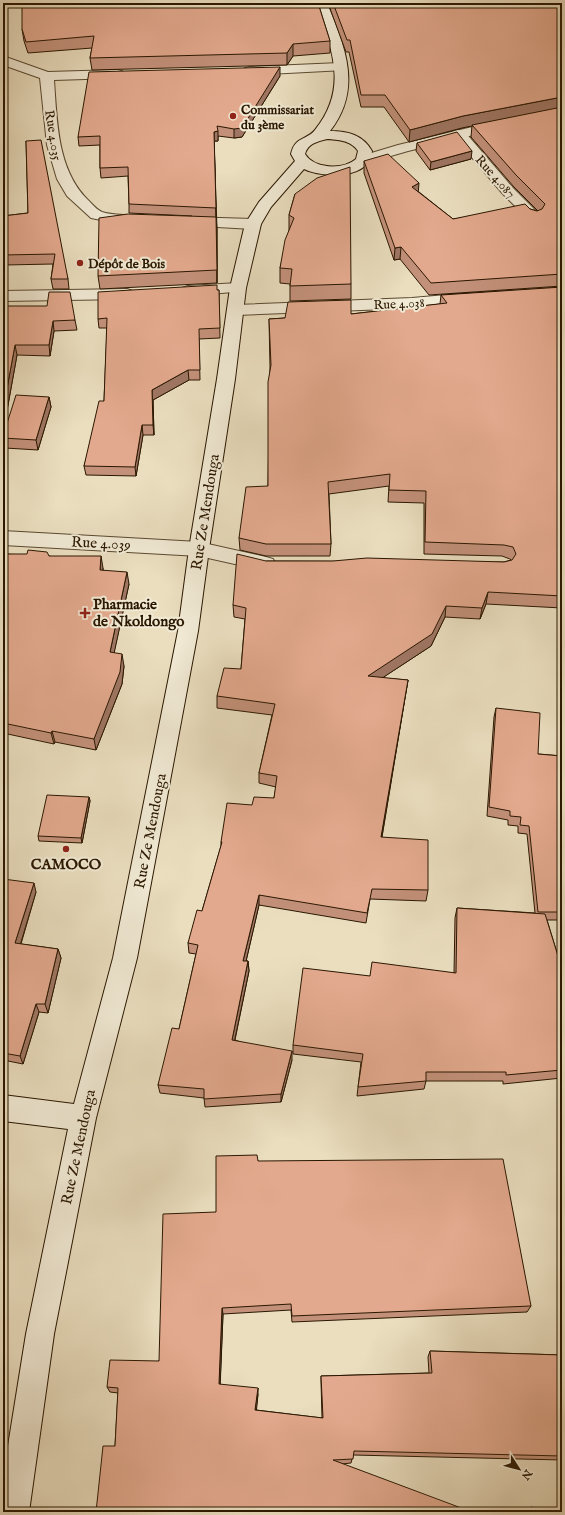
<svg xmlns="http://www.w3.org/2000/svg" width="565" height="1515" viewBox="0 0 565 1515" font-family="'IM FELL English',serif">
	<style>
		.lines { fill: none; stroke-linecap: round; stroke-linejoin: round }
		.minor-casing { stroke: #5a4930; stroke-width: 2 }
		.tertiary-casing { stroke: #5a4930; stroke-width: 2 }
		.secondary-casing { stroke: #2a1701; stroke-width: 2 }
		.minor { fill: #f1ead5; fill-rule: evenodd }
		.tertiary { fill: #f1ead5; fill-rule: evenodd }
		.secondary { fill: #f1ead5; fill-rule: evenodd }
		.wall { fill: #c3917a; stroke: #2a1701 }
		.shaded-wall { fill: #9f7663; stroke: #2a1701 }
		.building { fill: #e3a98e; stroke: #2a1701 }
		.poi-dot { fill: #8f2418; stroke: #f1ead5; stroke-width: 1.5 }
		.labels { text-anchor: middle; stroke-width: 4; stroke-linejoin: round; paint-order: stroke }
		.far-poi-label { font-size: 13px; font-weight: bold; fill: #2a1701; stroke: #f1ead5; text-anchor: start }
		.far-street-label { font-size: 13px; fill: #2a1701; stroke: #f1ead5 }
		.street-label { font-size: 15px; fill: #2a1701; stroke: #f1ead5 }
		.poi-label { font-size: 15px; font-weight: bold; fill: #2a1701; stroke: #f1ead5; text-anchor: start }
	</style>
	<rect width="100%" height="100%" fill="#eadebf"/>
	<filter id="stains"><feTurbulence type="fractalNoise" baseFrequency=".005" numOctaves="4"/><feColorMatrix values="0 0 0 0 .2 0 0 0 0 .09 0 0 0 0 .02 0 0 0 .5 -.17"/></filter>
	<radialGradient id="worn" r=".72"><stop offset=".6" stop-color="#630" stop-opacity="0"/><stop offset="1" stop-color="#630" stop-opacity=".3"/></radialGradient>
	<g class="lines">
		<defs>
			<path id="minor" d="M3,56L48,72L117,70L122,71L124,74L122,77L117,78L54,80C57,121 57,170 88,200C92,204 97,210 102,212C114,216 129,214 141,217L144,220L141,223L136,225L116,223L91,218L67,196L57,179L47,145L40,78L3,65Z
				M340,63L345,64L347,67L345,70L250,75L245,74L243,71L245,68L250,67Z
				M459,130L464,131L513,188L542,217L539,220L534,222L529,220L503,194L452,134L454,131Z
				M186,217L253,219L258,221L261,224L258,227L253,229L181,225L178,222L181,219Z
				M238,283L244,285L246,288L244,291L188,296L182,294L180,291L182,288L188,286Z
				M127,289L133,291L135,294L133,297L127,299L3,301V291Z
				M469,293L475,294L477,298L475,302L412,308L236,315L230,314L228,310L230,306L236,305L412,298Z
				M3,531L199,542L266,557L273,559L276,564L273,569L266,571L199,556L3,545Z"/>
			<path id="tertiary" d="M501,120L506,121L508,124L506,127L408,151L363,164L358,163L356,160L358,157L398,145Z"/>
			<path id="secondary" d="M315,3H327C345,47 363,89 330,131C348,131 363,135 372,151C370,180 323,178 304,169L271,207L261,224L246,288L235,379L209,549L198,631L137,958L96,1118L54,1334L29,1512H3V1477L26,1334L68,1129L3,1121V1095L74,1104L113,958L178,631L189,549L217,379L230,288L245,224L259,202L295,161L291,154C295,136 306,141 315,130C349,88 332,48 315,3ZM327,139C338,140 351,140 358,151L356,159C343,170 314,169 305,154C308,143 317,142 327,139Z"/>
		</defs>
		<!-- minor casing -->
		<use href="#minor" class="minor-casing"/>
		<!-- tertiary casing -->
		<use href="#tertiary" class="tertiary-casing"/>
		<!-- secondary casing -->
		<use href="#secondary" class="secondary-casing"/>
		<!-- minor -->
		<use href="#minor" class="minor"/>
		<!-- tertiary -->
		<use href="#tertiary" class="tertiary"/>
		<!-- secondary -->
		<use href="#secondary" class="secondary"/>
	</g>
	<!-- wall -->
	<path class="wall" d="M261,3H318L330,41V53L293,56L287,65L92,70L90,58L92,48L28,53L24,41L22,29L200,7L262,4Z
		M328,3H562V286L429,295L400,259L394,260L364,173V161L419,192L453,219L530,209L537,211H538L514,187L471,137L472,125L462,128L409,142L384,107H361L349,52H346Z
		M280,76L242,137L234,138L218,136V141H214L217,229V283L100,289L98,276L192,216L129,213V204L128,176L101,178L100,168V145L79,146L78,137Z
		M26,141L68,279L69,289H53L51,279L53,264L5,265L3,283V216L28,213Z
		M417,143L471,159L430,170L416,151Z
		M295,194L351,284V299L290,301V284L280,283V268L289,231V215Z
		M562,287V608L486,604L480,619L445,617L431,646L382,678L408,680L382,837L428,890L426,901L370,899L366,923L259,905L246,961H248L249,971L235,1040L292,1060L281,1102L205,1107L204,1098L160,1093L158,1085L179,1029L196,954L189,953L188,943L202,911L221,846V842L252,805L274,798L276,787L259,783V773L272,715L217,708V696L241,669L245,619L234,617L233,605L266,561L504,562L511,560L510,559L502,556L424,554V503L388,502L389,486L329,494L331,544L330,556H266L240,550L239,538L268,486L270,367L269,319L351,314L440,304L441,295Z
		M217,290H219L220,338L199,339L200,380H189L153,400L154,435H143L136,476L86,475L84,466L104,401L107,328H99L98,319Z
		M3,306L75,320L77,330L54,331L50,356L17,355L4,427H3Z
		M49,397L51,407L38,450L5,448L3,440V436Z
		M3,554L49,556L103,568V570L129,584L114,652L124,666L122,684L96,750L55,742L54,744L3,733Z
		M496,708L538,754L562,756V920H547L562,969V1078L503,1084V1081H426L424,1089L357,1096L361,1062L293,1054V1045L370,976L454,973L455,918L457,908L535,913L527,834L518,833V826L508,825V820L487,816L494,717Z
		M89,797L90,801L82,843L39,841L38,836Z
		M3,879L36,892L21,944L58,949L61,958L48,1013L39,1012L23,1064L3,1060Z
		M258,1161L531,1306L527,1312L292,1322L291,1310L223,1314L220,1385L258,1394L256,1410L322,1418L321,1381V1376L429,1373L428,1357L430,1351L562,1355V1460L353,1455L351,1463L342,1464L115,1446L118,1393L110,1392L107,1387L159,1361L216,1212Z
		M531,1507L544,1512H527V1511Z"/>
	<!-- shaded-wall -->
	<path class="shaded-wall" d="M293,44V56L287,65V53Z
		M280,67V76L242,137L234,138V129Z
		M562,97V108L462,128L409,142L410,130L463,116Z
		M218,131V141H214L216,217L214,132Z
		M472,151L471,159L430,170L431,162Z
		M419,183L418,195L412,187Z
		M216,217L217,229V283V270Z
		M401,247L400,259L394,260L395,248Z
		M3,255L5,265L3,283Z
		M53,321L54,331L50,356L49,345Z
		M15,345L17,355L4,427L3,422V410Z
		M188,370L189,380L153,400L154,435L153,425L152,390Z
		M49,397L51,407L38,450L36,440Z
		M142,425L143,435L136,476L135,467Z
		M101,556L103,568L102,582L100,570Z
		M127,572L129,584L112,663L110,652Z
		M488,592L486,604L480,619L482,608Z
		M446,606L445,617L431,646L367,688L368,676Z
		M122,654L124,666L122,684L96,750L94,739Z
		M408,680L406,691L380,848L381,837Z
		M52,731L55,742L54,744L51,733Z
		M89,797L90,801L82,843L81,838Z
		M34,883L36,892L18,952L15,943Z
		M259,895V905L244,970L243,961Z
		M58,949L61,958L48,1013L45,1004Z
		M248,961L249,971L233,1048L232,1040Z
		M36,1004L39,1012L23,1064L20,1056Z
		M292,1051V1060L281,1102V1094Z
		M222,1308L223,1314L220,1390L219,1384Z
		M258,1388V1394L256,1415L255,1410Z"/>
	<!-- building -->
	<path class="building" d="M22,3H198L200,7L270,4V3H318L330,41L293,44L287,53L90,58L94,36L26,42L22,29Z
		M333,3H562V97L463,116L410,130L385,95H361L350,40H347Z
		M280,67L242,128L234,129L217,126L218,131L214,132L216,208L129,204L128,167L100,168V136L78,137L89,72Z
		M562,107V274L431,283L401,247L395,248L364,161L388,154L419,183L412,187L453,219L525,204L530,209L537,211L542,209L545,204L516,175L472,125Z
		M457,132L472,151L431,162L417,143Z
		M41,140L68,279H51L55,254L3,255V258V216L28,213L26,141Z
		M350,167L351,284L290,286L292,269L280,268L285,240L294,218L289,215L295,194L317,178Z
		M128,214L216,217L217,270L98,276L99,218Z
		M217,285V290H219L220,328L199,329L200,370H188L152,390L153,425H142L135,467L84,466L99,401H104L107,318L98,319V292Z
		M562,287V596L488,592L482,608L446,606L432,634L368,676L408,680L381,837L428,840V890L372,889L367,913L259,895L243,961H248L232,1040L292,1051L281,1094L204,1099V1089L158,1085L172,1028L179,1029L198,945L188,943L197,910L202,911L222,842H221L227,803L252,805L254,797L274,798L277,776L259,773L275,704L217,696L224,668L241,669L246,608L233,605L237,554L266,561H333L367,558L504,562L512,560L516,554L513,547L504,545L425,542L426,491L389,490L390,474L328,482L331,544H266L239,538L246,487L268,486V382L271,365L269,319L285,318L288,302L351,300V314L447,303L441,295Z
		M49,292H70L75,320L53,321L49,345H15L3,410V306H47Z
		M16,395L49,397L36,440L3,438V436Z
		M28,550L47,552L49,556H101L100,570L127,572L110,652L122,654L120,672L94,739L52,731L51,733L3,723V554H27Z
		M496,708L540,713L538,754L562,756V912H538L529,826L520,825L521,817L510,816V811L489,807Z
		M47,795L89,797L81,838L38,836Z
		M3,879L34,883L15,943L58,949L45,1004H36L20,1056L3,1053Z
		M457,908L545,914L562,969V1070L506,1075V1072H426V1081L358,1087L363,1054L293,1045L303,968L370,976L372,962L456,973Z
		M257,1155L258,1161L503,1159L531,1306L292,1316L291,1304L222,1308L219,1384L258,1388L255,1410L323,1418L321,1376L432,1373L430,1351L562,1355V1456L354,1451L353,1459L333,1460L472,1512H96L103,1446H115L118,1388L107,1387L110,1360L159,1361L163,1214L216,1212V1156Z
		M531,1507L544,1512H530Z"/>
	<!-- markers -->
	<g class="poi-dot">
		<circle cx="233" cy="116" r="4"/>
		<circle cx="80" cy="263" r="4"/>
		<path d="M83 607h4v4h4v4h-4v4h-4v-4h-4v-4h4z"/>
		<circle cx="66" cy="849" r="4"/>
	</g>
	<g class="labels">
		<!-- far-poi labels -->
		<g class="far-poi-label">
			<text x="241" y="114">Commissariat<tspan x="241" dy="15">du 3ème</tspan></text>
			<text x="88" y="268">Dépôt de Bois</text>
		</g>
		<!-- far-street labels -->
		<g class="far-street-label">
			<text transform="translate(54 135) rotate(81)" y="5">Rue 4.035</text>
			<text transform="translate(496 176) rotate(48)" y="5">Rue 4.087</text>
			<text transform="translate(399 303) rotate(-3)" y="5">Rue 4.038</text>
		</g>
		<!-- street labels -->
		<g class="street-label">
			<text transform="translate(205 512) rotate(-81)" y="5">Rue Ze Mendouga</text>
			<text transform="translate(101 543) rotate(3)" y="5">Rue 4.039</text>
			<text transform="translate(150 831) rotate(-79)" y="5">Rue Ze Mendouga</text>
			<text transform="translate(78 1147) rotate(-78)" y="5">Rue Ze Mendouga</text>
		</g>
		<!-- poi labels -->
		<g class="poi-label">
			<text x="93" y="609">Pharmacie<tspan x="93" dy="17">de Nkoldongo</tspan></text>
			<text x="66" y="869" text-anchor="middle">CAMOCO</text>
		</g>
	</g>
	<!-- margin -->
	<rect width="565" height="1515" fill="none" stroke="#eadebf" stroke-width="16"/>
	<rect x="4" y="4" width="557" height="1507" fill="none" stroke="#2a1701" stroke-width="2"/>
	<rect x="8" y="8" width="549" height="1499" fill="none" stroke="#2a1701"/>
	<!-- north arrow -->
	<g transform="translate(519 1469) rotate(126)" stroke="#f1ead5" stroke-width="3" paint-order="stroke">
	<path d="M0-3L7 15L0 10L-7 15Z" fill="#2a1701"/>
	<text y="-6" font-size="11" font-weight="bold" text-anchor="middle" fill="#2a1701">N</text>
	</g>
	<rect width="100%" height="100%" filter="url(#stains)"/>
	<rect width="100%" height="100%" fill="url(#worn)"/>
</svg>
